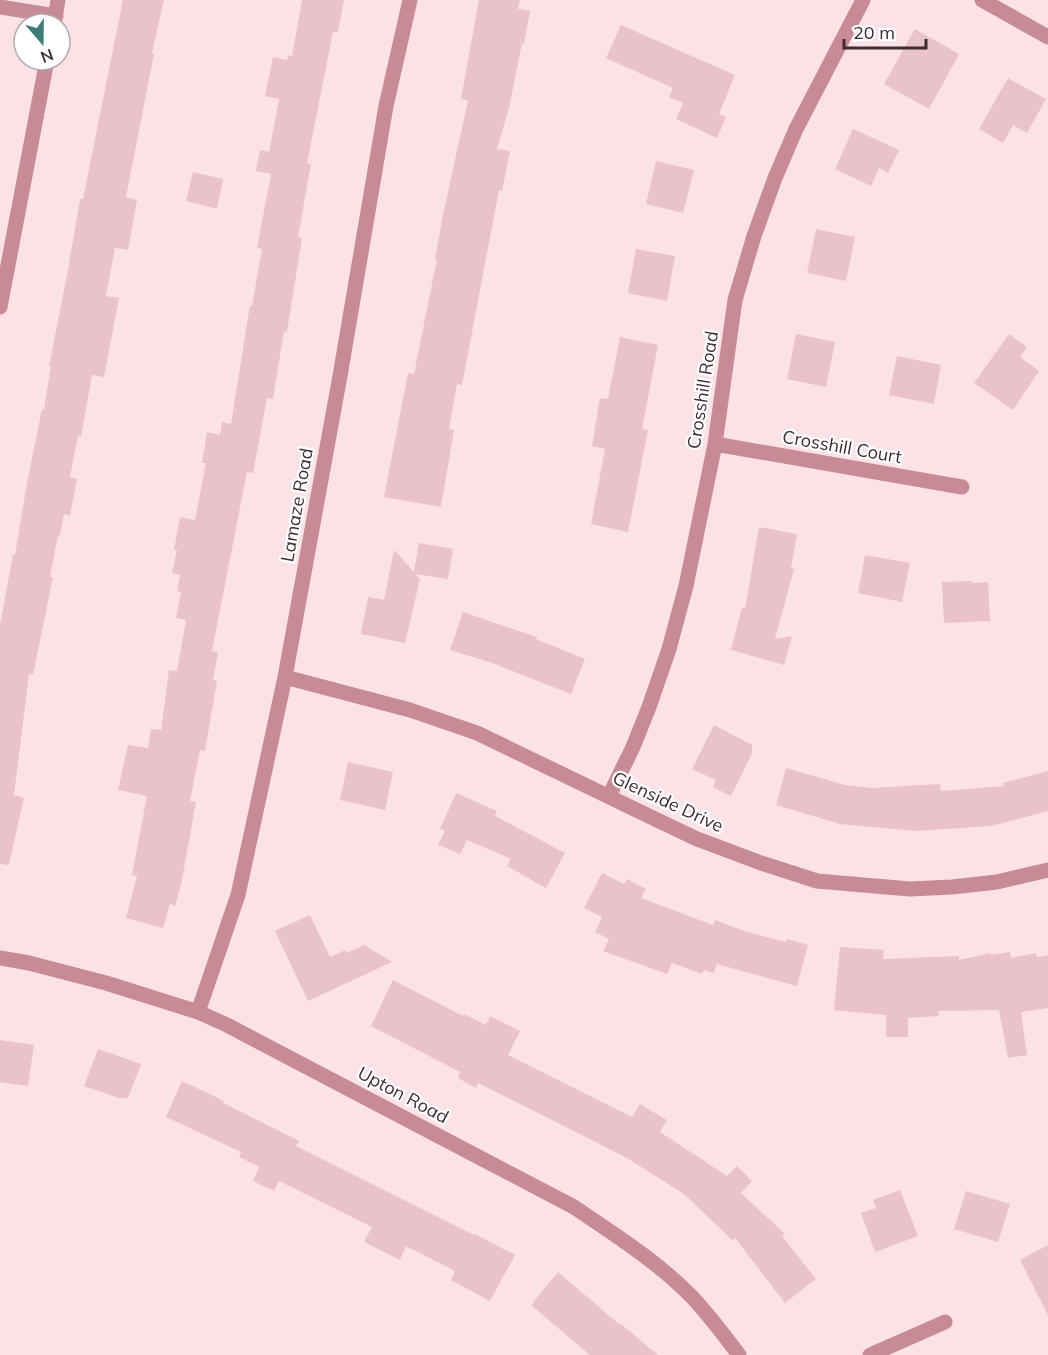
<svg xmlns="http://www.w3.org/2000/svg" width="1048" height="1355" viewBox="0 0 1048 1355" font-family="Mulish,sans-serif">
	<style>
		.building { fill: #eac3ca }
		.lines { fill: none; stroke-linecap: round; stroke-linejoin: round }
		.minor { stroke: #c78a96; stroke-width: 15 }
		.labels { text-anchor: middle; stroke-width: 4.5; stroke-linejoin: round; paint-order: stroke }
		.street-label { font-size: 18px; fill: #3c2d30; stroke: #fff }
	</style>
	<rect width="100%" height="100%" fill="#fae2e6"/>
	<!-- building -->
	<path class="building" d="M123,0H164L152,53L154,54L126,197L137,200L128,250L115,248L106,296L119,298L104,377L92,375L81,437L78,436L70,477L77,479L70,516L64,514L60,535H58L50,577H53L33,675L29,674L14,795L10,794L24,798L9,865L0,864V625L13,554L15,555L27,483L42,409L44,410L51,366H49L68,270L80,199H83Z
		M302,0H344L338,32H333L307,163L311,164L298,237L302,238L287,332L284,331L273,399L267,398L253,473L247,472L212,651L218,652L213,680L217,681L205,751L200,750L190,801L196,802L181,885L175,906L170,904L163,928L126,918L137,876L132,875L147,796L118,790L128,745L148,748L151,729L161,730L169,670L177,671L186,620L176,618L181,592L177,591L180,575L172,573L177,550H174L180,517L195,520L206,463H202L207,432L220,435L222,422L231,424L250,305L252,306L262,249L257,248L271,174L256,171L260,150L269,152L279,99L265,96L273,57L287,60L288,55L292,56Z
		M479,0H520L518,9L530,11L524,44L522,43L509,108L497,149L510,151L502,191L499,190L462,385L457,384L449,429L454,430L441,507L384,497L408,373L414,374L437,259H435L443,215L468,100L461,99Z
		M621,25L735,75L719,114L726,117L717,138L676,119L683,103L669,97L673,88L606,58Z
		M915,29L959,54L929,109L884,84Z
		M1008,78L1046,99L1027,133L1013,125L1003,143L979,129Z
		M853,129L899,150L888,173L879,168L871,186L835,169Z
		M656,161L694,170L683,213L646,204Z
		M193,172L223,179L217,209L186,201Z
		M816,229L855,237L846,281L807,273Z
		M636,249L675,256L667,301L628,293Z
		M796,334L835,342L826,387L787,379Z
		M1009,334L1027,347L1020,357L1039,371L1013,410L974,383Z
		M620,337L658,345L642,429L648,430L628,532L591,524L605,449L592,446L600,398L608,399Z
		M897,356L941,365L934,404L889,395Z
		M759,527L797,534L791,568L794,569L775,639L792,636L784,665L728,649H731L742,608L745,609Z
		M419,543L453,549L448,579L415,574L420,579L405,643L361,634L368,597L384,600L394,550L414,572Z
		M865,555L910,563L902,602L858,593Z
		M972,581V583L988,582L990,621L944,623L942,582Z
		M463,612L537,637L536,639L585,659L571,694L492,663L450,650Z
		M714,725L752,745V753L731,796L713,787L716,780L692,769Z
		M348,762L393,772L385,810L340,800Z
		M786,768L845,785L872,788L940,784L941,791L1004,786L1003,783L1048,771V811L991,826L915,831L840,824L776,805Z
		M456,793L497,811L495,816L565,853L546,888L507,866L511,859L467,840L460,854L438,845L445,831L440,829Z
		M602,873L624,884L627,879L646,889L641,898L713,925L715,920L744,931L786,942L787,939L808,945L797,986L717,964L714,973L704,970L702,974L672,963L667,974L603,951L609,939L595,932L602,917L584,908Z
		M310,915L330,957L345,950L347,953L364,945L392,962L308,1001L275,931Z
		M840,947L884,950L883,959L959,956V960L991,953V955L1010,952L1011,958L1036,953L1037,957L1048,955V1008L1021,1012L1027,1055L1008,1058L999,1010L938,1011L939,1016L908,1018V1037H886V1015L834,1010Z
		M393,980L463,1016L464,1014L486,1025L490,1016L520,1031L508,1055L632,1117L640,1104L667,1120L660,1132L727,1176L737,1166L752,1181L741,1193L785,1234L782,1236L816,1279L785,1303L735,1238L733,1241L684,1194L627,1158L478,1083L476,1088L458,1078L460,1072L371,1026Z
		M0,1040L34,1045L28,1086L0,1082Z
		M98,1049L141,1064L128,1098H119L84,1086Z
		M182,1081L224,1101L223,1103L299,1141L296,1146L474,1235L475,1234L515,1255L490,1301L451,1280L455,1271L406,1246L400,1260L364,1242L372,1227L279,1181L274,1191L253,1181L259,1167L239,1157L241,1152L166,1117Z
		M900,1190L918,1236L875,1252L861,1213L876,1208L873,1200Z
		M966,1191L1010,1204L998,1242L954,1229Z
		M1048,1245V1315L1020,1260Z
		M558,1272L620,1325L621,1324L658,1355H590L531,1305Z"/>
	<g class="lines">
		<!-- minor -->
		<path class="minor" d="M982,0L1048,37
			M0,7L56,16
			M54,24L58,0
			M0,307L47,60
			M715,444L962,487
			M285,677L410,710L477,733L655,819L697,839L761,863L817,881L910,889L952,887L997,882L1048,870
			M609,796L633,747L649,707L669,649L686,586L715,444L735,300L754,236L775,178L796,129L863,0
			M0,958L29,963L106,983L198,1012L227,1025L574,1207C614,1234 658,1262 692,1297C709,1315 724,1335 739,1355
			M198,1012L238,895L285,677L340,376L386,106L410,0
			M870,1355L945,1322"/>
	</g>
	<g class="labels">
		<!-- street labels -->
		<g class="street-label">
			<text transform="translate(703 390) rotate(-81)" y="6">Crosshill Road</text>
			<text transform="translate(842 447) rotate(10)" y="6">Crosshill Court</text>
			<text transform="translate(297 505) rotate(-80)" y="6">Lamaze Road</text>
			<text transform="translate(668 802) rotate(25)" y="6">Glenside Drive</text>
			<text transform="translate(403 1095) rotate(28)" y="6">Upton Road</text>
		</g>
	</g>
	<!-- north arrow -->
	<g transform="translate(42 42) rotate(160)"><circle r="28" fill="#ffffff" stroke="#b1abac" stroke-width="1.5"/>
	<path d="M0-4.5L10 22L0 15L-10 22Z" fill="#397f78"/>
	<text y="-9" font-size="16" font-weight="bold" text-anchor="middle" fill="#3c2d30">N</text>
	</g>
	<!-- scale -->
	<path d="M844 39v9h82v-9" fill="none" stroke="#3c2d30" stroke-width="3"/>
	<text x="853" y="39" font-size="18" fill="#3c2d30" stroke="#ffffff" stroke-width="4.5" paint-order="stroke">20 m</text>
</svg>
